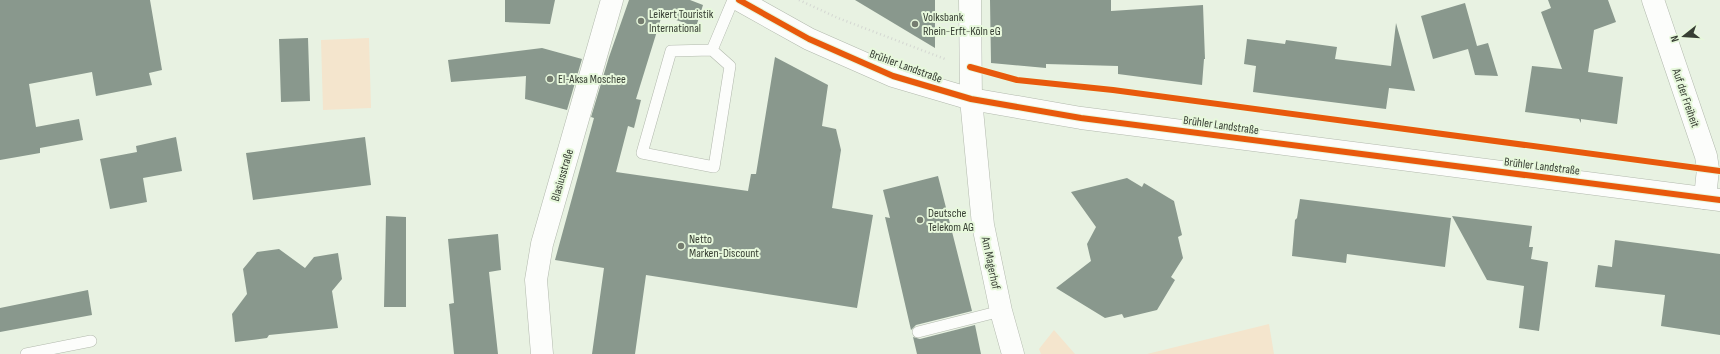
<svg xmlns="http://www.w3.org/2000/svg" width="1720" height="354" viewBox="0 0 1720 354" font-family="'Sofia Sans Condensed',sans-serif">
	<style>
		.green { fill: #f4e5cd }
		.building { fill: #89988d }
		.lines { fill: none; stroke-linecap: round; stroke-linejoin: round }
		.lane-casing { stroke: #b2b9ad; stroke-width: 12 }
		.street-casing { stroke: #b2b9ad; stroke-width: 23 }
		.secondary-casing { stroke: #b2b9ad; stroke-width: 23 }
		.path { stroke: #d4d7d2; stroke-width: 2.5; stroke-dasharray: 1 3; stroke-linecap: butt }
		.lane { stroke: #fcfdfb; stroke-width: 11 }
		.street { stroke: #fcfdfb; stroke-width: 22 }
		.secondary { stroke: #fcfdfb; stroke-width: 22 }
		.cycleway-casing { stroke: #e7f8dc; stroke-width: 8 }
		.cycleway { stroke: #e8590c; stroke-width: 6 }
		.poi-dot { fill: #757d70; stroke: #e7f8dc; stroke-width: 1.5 }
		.labels { text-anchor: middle; stroke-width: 4; stroke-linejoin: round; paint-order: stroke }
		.poi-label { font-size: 12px; fill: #373e33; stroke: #e7f8dc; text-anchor: start }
		.street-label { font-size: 12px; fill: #373e33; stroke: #e7f8dc }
	</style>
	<rect width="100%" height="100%" fill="#e8f2e2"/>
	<!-- green -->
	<path class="green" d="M369,38L371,108L323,110L321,40Z
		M1269,324L1274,354H1147Z
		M1054,330L1075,354H1041L1039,349Z"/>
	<!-- building -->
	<path class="building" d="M0,0H150L162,70L149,73L152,85L96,96L92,72L29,84L36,127L79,119L83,140L40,148V153L0,160Z
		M505,0H555L550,24L505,22Z
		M629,0H690L703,5L696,27L662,15L636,99L641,100L634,128L628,126L616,172L748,191L751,174H756L775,57L828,85L822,126L836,129L841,150L832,208L873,215L857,308L646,275L635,354H592L604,268L555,260L594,118L591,117L609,57Z
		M855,0H935V48Z
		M990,0H1111V11L1203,5L1205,59H1204L1202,85L1118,74V66L1046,64V68L991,63Z
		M1548,0H1608L1616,22L1594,30L1588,72L1623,77L1617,124L1581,119V123L1579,119L1525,112L1532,66L1562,69L1541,12L1551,8Z
		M1465,3L1477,46L1488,43L1498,76L1475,75L1468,49L1433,59L1421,16Z
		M1396,23L1415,91L1389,88L1386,109L1253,92L1256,66L1244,64L1247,39L1285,44L1286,40L1337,47L1335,59L1391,66Z
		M308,38L310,101L281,102L279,39Z
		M542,48L582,59L567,110L525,99L526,76L451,82L448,60Z
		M176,137L182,171L143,178L147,202L110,209L100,159L137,152L136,146Z
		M365,137L371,185L253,200L246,153Z
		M938,176L972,311L916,325L911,330L885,217L890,218L883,190Z
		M1127,178L1142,187L1144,183L1174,201L1182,235L1178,237L1183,258L1171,277L1175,280L1157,310L1124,318L1122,314L1105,318L1056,288L1091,261L1087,244L1096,227L1071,192Z
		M1300,199L1451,218L1445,267L1347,254L1346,263L1292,256L1295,220L1297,218Z
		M386,216L406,217V307H384Z
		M1452,216L1532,226L1529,247H1533L1531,259L1548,262L1539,331L1519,328L1524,286L1487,280Z
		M498,234L501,270L489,272L498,354H454L449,304L454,303L448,239Z
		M1615,240L1720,254V335L1661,326L1665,295L1595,287L1598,265L1612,267Z
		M279,249L305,268L314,257L338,253L342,279L332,291L338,328L269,335L267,338L235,342L232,314L247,294L243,269L257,252Z
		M88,290L92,315L0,332V308Z
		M975,325L981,354H917L913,337L920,339Z"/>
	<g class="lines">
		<defs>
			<path id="lane" d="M712,50L730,66L714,167L642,153L671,51Z
				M712,50L733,0
				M918,332L1001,311
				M26,354L91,341"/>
			<path id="street" d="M970,0L971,99L983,225L1001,311L1013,354
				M1653,0L1706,156L1708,169L1705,198
				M542,354L536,280L542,244L612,0"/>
			<path id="secondary" d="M739,0L809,39L893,76L971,99L1081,118L1720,200"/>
		</defs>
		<!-- lane casing -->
		<use href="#lane" class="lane-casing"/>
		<!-- street casing -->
		<use href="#street" class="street-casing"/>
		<!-- secondary casing -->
		<use href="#secondary" class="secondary-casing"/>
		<!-- path -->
		<path class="path" d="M799,0L838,18L945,59"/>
		<!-- lane -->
		<use href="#lane" class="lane"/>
		<!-- street -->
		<use href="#street" class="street"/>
		<!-- secondary -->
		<use href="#secondary" class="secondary"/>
		<defs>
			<path id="cycleway" d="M739,0L809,39L893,76L971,99L1081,118L1720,200
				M970,67L1017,80L1113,90L1720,171"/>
		</defs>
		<!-- cycleway casing -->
		<use href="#cycleway" class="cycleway-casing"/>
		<!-- cycleway -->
		<use href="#cycleway" class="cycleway"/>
	</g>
	<!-- markers -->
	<g class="poi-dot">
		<circle cx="641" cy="21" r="4"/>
		<circle cx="915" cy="24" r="4"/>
		<circle cx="550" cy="79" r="4"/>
		<circle cx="920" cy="220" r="4"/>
		<circle cx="681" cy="246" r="4"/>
	</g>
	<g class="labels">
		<!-- poi labels -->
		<g class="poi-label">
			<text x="649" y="18">Leikert Touristik<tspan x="649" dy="14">International</tspan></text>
			<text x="923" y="21">Volksbank<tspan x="923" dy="14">Rhein-Erft-Köln eG</tspan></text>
			<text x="558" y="83">El-Aksa Moschee</text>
			<text x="928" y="217">Deutsche<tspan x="928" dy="14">Telekom AG</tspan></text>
			<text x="689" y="243">Netto<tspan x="689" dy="14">Marken-Discount</tspan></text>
		</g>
		<!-- street labels -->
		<g class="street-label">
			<text transform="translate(906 66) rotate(20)" y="4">Brühler Landstraße</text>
			<text transform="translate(1686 98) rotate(71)" y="4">Auf der Freiheit</text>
			<text transform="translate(1221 125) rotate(8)" y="4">Brühler Landstraße</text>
			<text transform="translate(1542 166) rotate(7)" y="4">Brühler Landstraße</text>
			<text transform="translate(562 175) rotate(-74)" y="4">Blasiusstraße</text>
			<text transform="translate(991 263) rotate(78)" y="4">Am Magerhof</text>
		</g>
	</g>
	<!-- north arrow -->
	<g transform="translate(1684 36) rotate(253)" stroke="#e7f8dc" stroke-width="3" paint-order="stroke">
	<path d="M0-3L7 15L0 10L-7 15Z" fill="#373e33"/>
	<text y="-6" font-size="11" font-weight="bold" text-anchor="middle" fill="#373e33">N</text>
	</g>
</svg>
